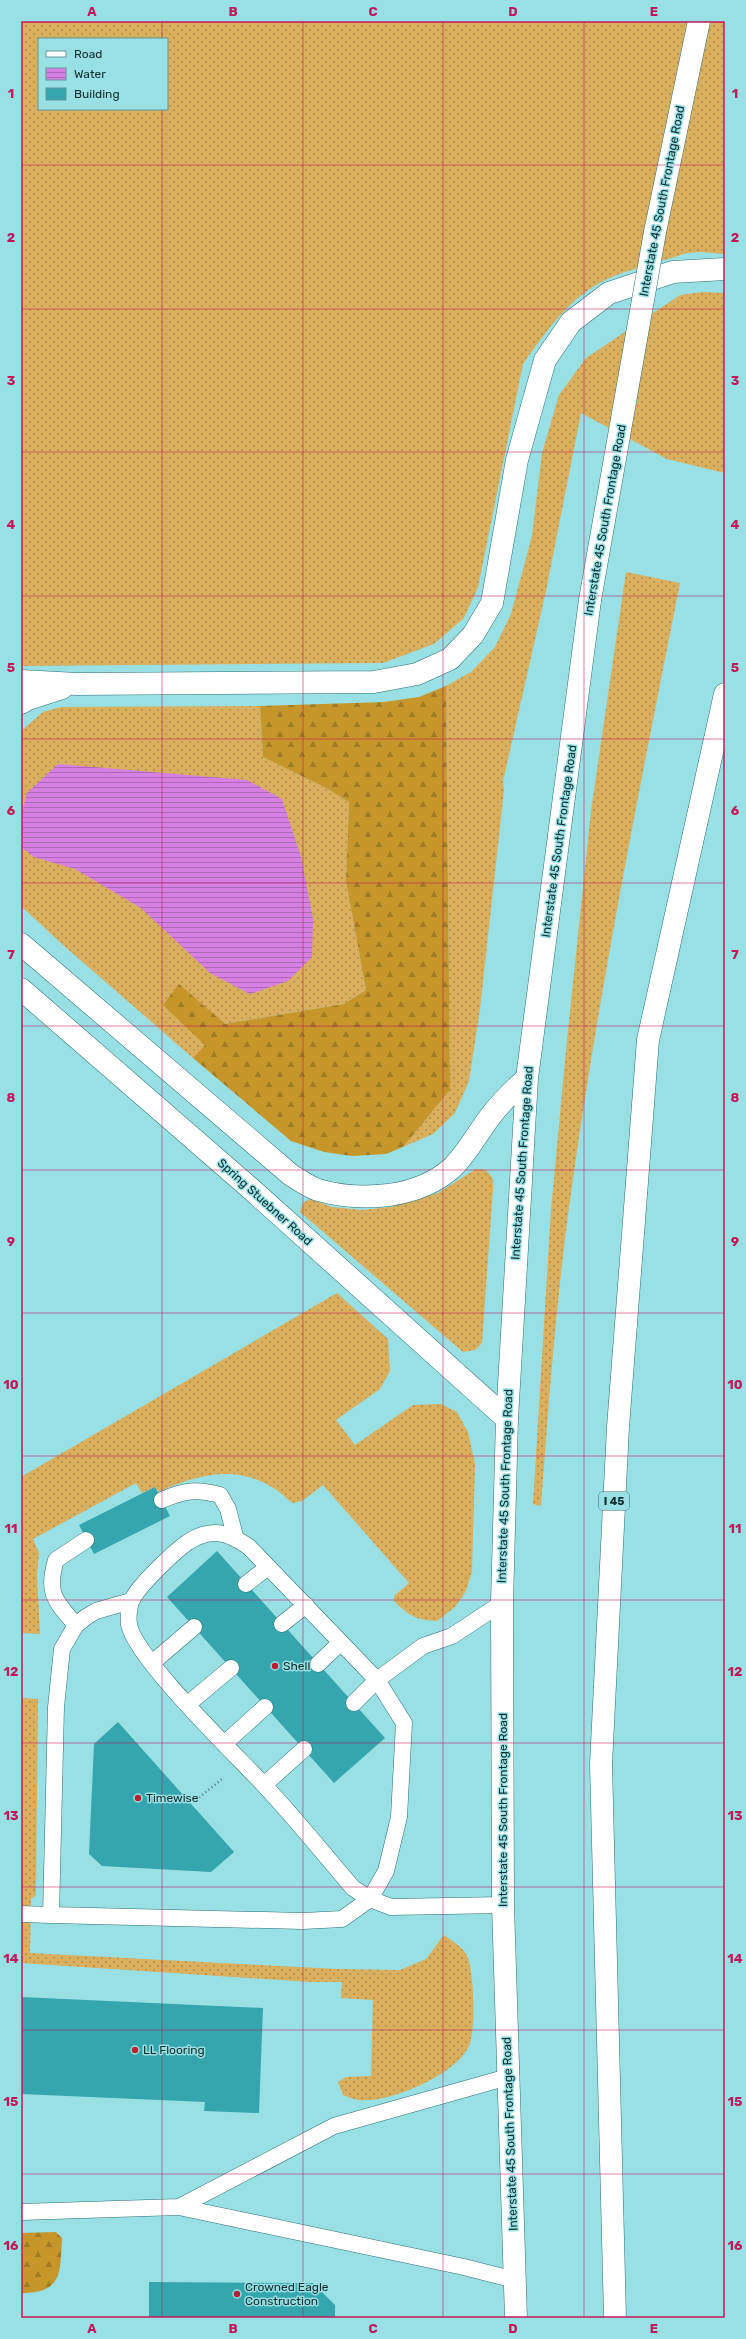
<svg xmlns="http://www.w3.org/2000/svg" width="746" height="2339" viewBox="0 0 746 2339" font-family="Rubik,sans-serif">
	<style>
		.grass { fill: url(#grass-dots); fill-rule: evenodd }
		.forest { fill: url(#forest-firs) }
		.water { fill: url(#water-rules) }
		.building { fill: #35a5ae }
		.lines { fill: none; stroke-linecap: round; stroke-linejoin: round }
		.lane-casing { stroke: #287076; stroke-width: 17 }
		.secondary-casing { stroke: #287076; stroke-width: 23 }
		.highway-casing { stroke: #287076; stroke-width: 23 }
		.path { stroke: #518386; stroke-width: 2.5; stroke-dasharray: 1 3; stroke-linecap: butt }
		.lane { stroke: #fff; stroke-width: 16 }
		.secondary { stroke: #fff; stroke-width: 22 }
		.highway { stroke: #fff; stroke-width: 22 }
		.secondary-bridge-casing { stroke: #287076; stroke-width: 23; stroke-linecap: butt }
		.secondary-bridge { stroke: #fff; stroke-width: 22 }
		.grid { fill: none; stroke: #c2185b; stroke-width: 1; stroke-opacity: 0.55 }
		.poi-dot { fill: #b52331; stroke: #99e0e5; stroke-width: 1.5 }
		.labels { text-anchor: middle; stroke-width: 3; stroke-linejoin: round; paint-order: stroke }
		.shield { fill: #99e0e5; stroke: #386265; stroke-width: 1 }
		.shield-label { font-size: 11px; font-weight: bold; fill: #0e2c2e }
		.street-label { font-size: 12px; fill: #0e2c2e; stroke: #99e0e5 }
		.poi-label { font-size: 12px; fill: #0e2c2e; stroke: #99e0e5; text-anchor: start }
		.neatline { fill: none; stroke: #c2185b; stroke-width: 1.5 }
		.grid-label { font-size: 13px; text-anchor: middle; font-weight: bold; fill: #c2185b }
	</style>
	<defs>
		<pattern id="grass-dots" width="8" height="8" patternUnits="userSpaceOnUse"><rect width="8" height="8" fill="#daaf5d"/><path d="M2 2h.1M6 6h.1" fill="none" stroke="#af8f4d" stroke-width="1.8" stroke-linecap="round"/></pattern>
		<pattern id="forest-firs" width="22" height="20" patternUnits="userSpaceOnUse"><rect width="22" height="20" fill="#c7962a"/><path d="M5 1l3.5 6h-7zM16 11l3.5 6h-7z" fill="#a07b24"/></pattern>
		<pattern id="water-rules" width="6" height="5" patternUnits="userSpaceOnUse"><rect width="6" height="5" fill="#d680e3"/><path d="M0 2.5h6" fill="none" stroke="#ac69b8"/></pattern>
	</defs>
	<rect width="100%" height="100%" fill="#99e0e5"/>
	<!-- grass -->
	<path class="grass" d="M21,21H725V254L701,252L687,253C660,262 628,269 603,281C569,298 544,334 523,364L478,587L464,618L434,644L383,663L21,666ZM39,39H167V109H39Z
		M703,292L725,293V473L667,459L581,413L546,591L503,781L504,790L480,1009L469,1081L455,1113L433,1134L403,1147L450,1090L446,686L471,672L495,647L511,614L532,536L542,453L559,395L586,358L680,295Z
		M626,572L680,583C641,781 601,979 573,1179C557,1288 549,1397 541,1506L533,1504L551,1210L567,1040L591,811Z
		M260,706L263,757L326,788L349,802L346,881L366,990L344,1004L225,1024L193,1058L63,945L21,906V731L43,712L61,707Z
		M476,1169L486,1170L493,1179V1189L482,1343L475,1350L463,1352L300,1212L303,1203L310,1199L332,1207L362,1210L391,1207L438,1193Z
		M337,1293L388,1339L390,1371L380,1389L336,1420L355,1445L413,1405L441,1404L457,1412L468,1432L475,1464L472,1571L466,1591L455,1607L437,1621C416,1620 409,1616 394,1601V1596L409,1583L323,1485L302,1501L292,1503C285,1497 278,1490 270,1486C233,1464 194,1476 158,1492L155,1487L142,1493L136,1483L33,1539L39,1553L37,1576L40,1634L21,1633V1477Z
		M21,1698L38,1699L36,1895L31,1899L30,1953L338,1969L400,1970L426,1959L444,1935C453,1942 464,1947 468,1958C474,1976 476,2029 469,2046C456,2075 388,2104 358,2100C353,2099 348,2097 343,2095L338,2082L346,2077L371,2076L373,2000L341,1998L342,1982H311L21,1963Z"/>
	<!-- forest -->
	<path class="forest" d="M446,686L450,1090L403,1147L386,1154L352,1156L324,1152L291,1141L193,1058L205,1045L163,1005L179,984L225,1024L344,1004L366,990L346,881L349,802L326,788L263,757L260,706L384,702L419,697Z
		M56,2232L62,2238C60,2273 63,2293 21,2293V2233Z"/>
	<!-- water -->
	<path class="water" d="M58,764L247,780L282,799L301,857L313,919L312,957L288,981L250,994L210,973L141,908L75,869L34,857L21,847V817L27,793Z"/>
	<!-- building -->
	<path class="building" d="M155,1487L170,1516L94,1554L79,1525Z
		M217,1551L385,1738L334,1783L167,1597Z
		M118,1722L234,1852L211,1872L102,1866L89,1854L94,1744Z
		M21,1997L263,2008L259,2113L204,2111L205,2102L21,2094Z
		M149,2282L313,2283L335,2305V2318H149Z"/>
	<g class="lines">
		<defs>
			<path id="lane" d="M162,1500C185,1490 196,1489 220,1495L228,1509L235,1536
				M246,1584L268,1567
				M131,1601L96,1611L86,1617L76,1625L62,1649L56,1707L51,1915L303,1921L342,1919L370,1899L386,1871L399,1817L404,1723L377,1680L354,1703
				M502,1603L452,1636L423,1646L377,1680L249,1547C228,1532 211,1527 188,1542C175,1551 138,1586 132,1600C129,1605 128,1618 129,1624C133,1656 238,1757 264,1785C295,1818 323,1853 353,1888L370,1899L391,1907L503,1905
				M282,1624L306,1605
				M76,1625C55,1601 46,1593 56,1560L86,1540
				M152,1663L194,1627
				M318,1664L340,1643
				M188,1704L231,1668
				M224,1744L265,1707
				M264,1785L304,1749
				M21,1914L51,1915
				M179,2207L334,2126L508,2077
				M21,2212L179,2207L464,2267L515,2280"/>
			<path id="secondary" d="M21,681L77,684L374,682L417,674L450,659L473,635L492,603L517,460L545,360L571,322L609,293L673,272L725,269
				M21,703L28,699L62,688
				M21,944L291,1175C299,1180 309,1187 318,1190C361,1202 418,1199 453,1167C469,1151 479,1130 493,1113C503,1100 515,1089 527,1078
				M21,989L250,1188L507,1419
				M516,2318L503,1905L502,1603L507,1419L527,1078L590,600"/>
			<path id="highway" d="M615,2318L601,1764L618,1427L648,1040L725,694"/>
		</defs>
		<!-- lane casing -->
		<use href="#lane" class="lane-casing"/>
		<!-- secondary casing -->
		<use href="#secondary" class="secondary-casing"/>
		<!-- highway casing -->
		<use href="#highway" class="highway-casing"/>
		<!-- path -->
		<path class="path" d="M196,1800L222,1779"/>
		<!-- lane -->
		<use href="#lane" class="lane"/>
		<!-- secondary -->
		<use href="#secondary" class="secondary"/>
		<!-- highway -->
		<use href="#highway" class="highway"/>
		<defs>
			<path id="secondary-bridge" d="M590,600L655,232L699,21"/>
		</defs>
		<!-- secondary-bridge casing -->
		<use href="#secondary-bridge" class="secondary-bridge-casing"/>
		<!-- secondary-bridge -->
		<use href="#secondary-bridge" class="secondary-bridge"/>
	</g>
	<!-- grid -->
	<path class="grid" d="M162,21V39M303,21V2318M443,21V2318M584,21V2318M162,109V2318M21,165H725M21,309H725M21,452H725M21,596H725M21,739H725M21,883H725M21,1026H725M21,1170H725M21,1313H725M21,1456H725M21,1600H725M21,1743H725M21,1887H725M21,2030H725M21,2174H725"/>
	<!-- markers -->
	<g class="poi-dot">
		<circle cx="275" cy="1666" r="4"/>
		<circle cx="138" cy="1798" r="4"/>
		<circle cx="135" cy="2050" r="4"/>
		<circle cx="237" cy="2294" r="4"/>
	</g>
	<g class="labels">
		<!-- shield labels -->
		<rect class="shield" x="599" y="1492" width="30" height="18" rx="3"/>
		<g class="shield-label">
			<text x="614" y="1505">I 45</text>
		</g>
		<!-- street labels -->
		<g class="street-label">
			<text transform="translate(662 201) rotate(-79)" y="4">Interstate 45 South Frontage Road</text>
			<text transform="translate(605 520) rotate(-80)" y="4">Interstate 45 South Frontage Road</text>
			<text transform="translate(559 841) rotate(-82)" y="4">Interstate 45 South Frontage Road</text>
			<text transform="translate(522 1163) rotate(-86)" y="4">Interstate 45 South Frontage Road</text>
			<text transform="translate(265 1202) rotate(42)" y="4">Spring Stuebner Road</text>
			<text transform="translate(505 1486) rotate(-88)" y="4">Interstate 45 South Frontage Road</text>
			<text transform="translate(503 1810) rotate(-90)" y="4">Interstate 45 South Frontage Road</text>
			<text transform="translate(510 2134) rotate(-92)" y="4">Interstate 45 South Frontage Road</text>
		</g>
		<!-- poi labels -->
		<g class="poi-label">
			<text x="283" y="1670">Shell</text>
			<text x="146" y="1802">Timewise</text>
			<text x="143" y="2054">LL Flooring</text>
			<text x="245" y="2291">Crowned Eagle<tspan x="245" dy="14">Construction</tspan></text>
		</g>
	</g>
	<!-- border -->
	<rect width="746" height="2339" fill="none" stroke="#99e0e5" stroke-width="44"/>
	<!-- legend -->
	<rect x="38" y="38" width="130" height="72" fill="#99e0e5" stroke="#61989c"/>
	<rect x="46" y="51" width="20" height="6" fill="#ffffff" stroke="#61989c"/>
	<text x="74" y="58" font-size="12" fill="#0e2c2e">Road</text>
	<rect x="46" y="68" width="20" height="12" fill="url(#water-rules)" stroke="#61989c"/>
	<text x="74" y="78" font-size="12" fill="#0e2c2e">Water</text>
	<rect x="46" y="88" width="20" height="12" fill="#35a5ae" stroke="#61989c"/>
	<text x="74" y="98" font-size="12" fill="#0e2c2e">Building</text>
	<rect x="22" y="22" width="702" height="2295" class="neatline"/>
	<g class="grid-label">
		<text x="92" y="16">A</text>
		<text x="233" y="16">B</text>
		<text x="373" y="16">C</text>
		<text x="513" y="16">D</text>
		<text x="654" y="16">E</text>
		<text x="11" y="98">1</text>
		<text x="735" y="98">1</text>
		<text x="11" y="242">2</text>
		<text x="735" y="242">2</text>
		<text x="11" y="385">3</text>
		<text x="735" y="385">3</text>
		<text x="11" y="529">4</text>
		<text x="735" y="529">4</text>
		<text x="11" y="672">5</text>
		<text x="735" y="672">5</text>
		<text x="11" y="815">6</text>
		<text x="735" y="815">6</text>
		<text x="11" y="959">7</text>
		<text x="735" y="959">7</text>
		<text x="11" y="1102">8</text>
		<text x="735" y="1102">8</text>
		<text x="11" y="1246">9</text>
		<text x="735" y="1246">9</text>
		<text x="11" y="1389">10</text>
		<text x="735" y="1389">10</text>
		<text x="11" y="1533">11</text>
		<text x="735" y="1533">11</text>
		<text x="11" y="1676">12</text>
		<text x="735" y="1676">12</text>
		<text x="11" y="1820">13</text>
		<text x="735" y="1820">13</text>
		<text x="11" y="1963">14</text>
		<text x="735" y="1963">14</text>
		<text x="11" y="2106">15</text>
		<text x="735" y="2106">15</text>
		<text x="11" y="2250">16</text>
		<text x="735" y="2250">16</text>
		<text x="92" y="2333">A</text>
		<text x="233" y="2333">B</text>
		<text x="373" y="2333">C</text>
		<text x="513" y="2333">D</text>
		<text x="654" y="2333">E</text>
	</g>
</svg>
